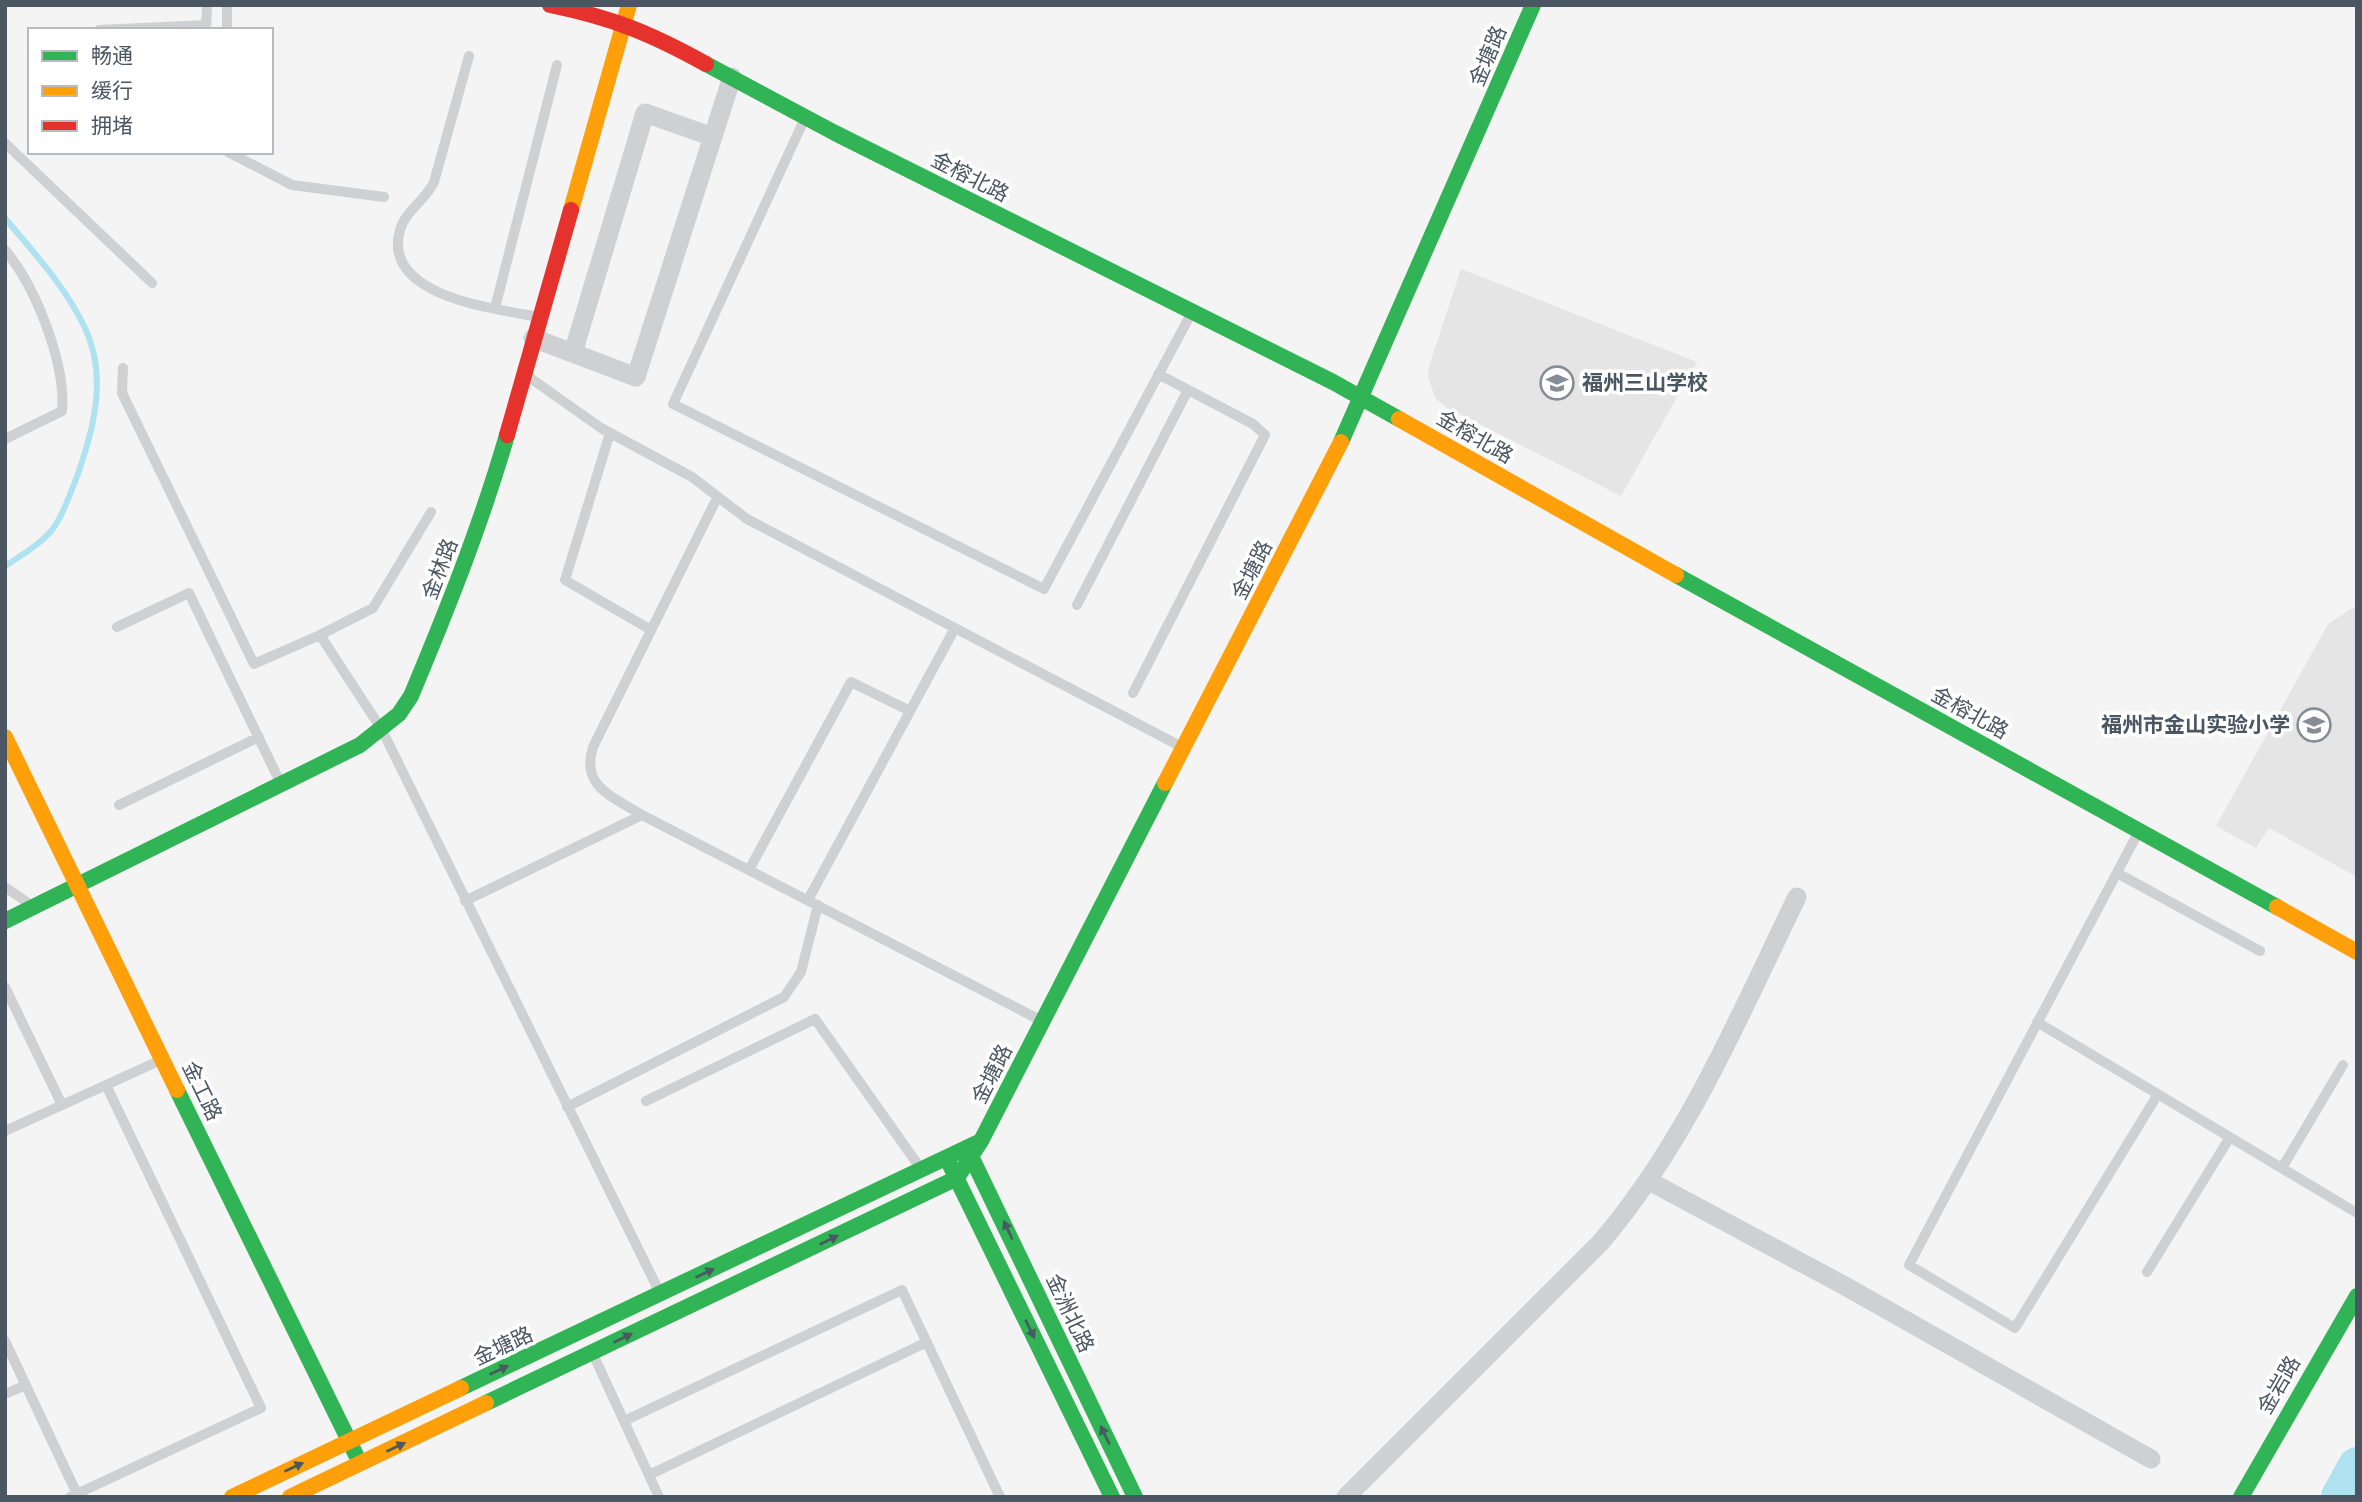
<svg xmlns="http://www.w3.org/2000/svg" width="2362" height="1502" viewBox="0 0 2362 1502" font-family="Karla,'Noto Sans SC',sans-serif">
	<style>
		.education { fill: #e6e5e6 }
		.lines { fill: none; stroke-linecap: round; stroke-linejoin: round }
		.stream { stroke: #aee2f0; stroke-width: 6 }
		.river { stroke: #aee2f0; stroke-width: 38 }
		.lane { stroke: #ced0d2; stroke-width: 10 }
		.street { stroke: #ced0d2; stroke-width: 19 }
		.fast { stroke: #30b455; stroke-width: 16 }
		.slow { stroke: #ff9f0a; stroke-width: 16 }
		.jam { stroke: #e5322d; stroke-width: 16 }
		.oneway { fill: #495b60 }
		.labels { text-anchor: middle; stroke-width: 7; stroke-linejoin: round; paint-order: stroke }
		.street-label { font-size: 21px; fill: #4a5661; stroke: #fff }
		.poi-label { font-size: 21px; font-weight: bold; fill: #4a5661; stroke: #fff; text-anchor: start }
	</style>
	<rect width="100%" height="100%" fill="#f4f4f4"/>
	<!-- education -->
	<path class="education" d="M1461,269L1697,362L1621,496L1446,407L1436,399L1428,378L1429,366Z
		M2357,605V877L2269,828L2256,848L2216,826L2328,624Z"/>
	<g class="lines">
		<!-- stream -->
		<path class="stream" d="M5,218C33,252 65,286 84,326C109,376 93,433 75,482C68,498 63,516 52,530C39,545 22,555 5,566"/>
		<!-- river -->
		<path class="river" d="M2340,1497L2357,1466"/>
		<!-- lane -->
		<path class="lane" d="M206,29L207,5
			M99,30L206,25
			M227,30V5
			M469,56L434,182C426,200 405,211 400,230C381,297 497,309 539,317
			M805,118L673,404L1044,589L1192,312
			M5,143L152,283
			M228,152L292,185L384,197
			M5,250C36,287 66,364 62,411L5,439
			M495,308L557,65
			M123,368L122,393L254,664L320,635L382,730L659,1291
			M526,375L601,428L692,477L747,519L1182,747
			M610,433L565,580L651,630
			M717,498L593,747C580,787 614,797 642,815L1042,1021
			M1077,605L1188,390
			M117,627L189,593L280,782
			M320,635L373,608L431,512
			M1133,693L1265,435L1253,424L1158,374
			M119,805L259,737
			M2139,831L1909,1265L2015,1328L2158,1094
			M749,870L851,682L910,711
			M2117,873L2260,951
			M5,887L31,905
			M808,900L955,628
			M465,901L642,815
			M5,987L62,1105
			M2037,1022L2357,1213
			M646,1101L815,1019L921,1169
			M567,1107L784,997L801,972L818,905
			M5,1131L161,1060
			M2282,1168L2343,1065
			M2147,1272L2230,1137
			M5,1341L77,1494
			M593,1354L659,1497
			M5,1394L26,1385
			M624,1421L902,1290L1000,1497
			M649,1475L927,1342
			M70,1497L261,1408L106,1085"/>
		<!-- street -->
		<path class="street" d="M533,338L636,377L732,77
			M573,353L645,113L713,137
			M1649,1181L1845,1286L2151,1459
			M1346,1497L1601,1242C1688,1140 1739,1016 1797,897"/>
		<!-- fast -->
		<path class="fast" d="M706,64L835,133L1333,382L1399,419
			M1341,442L1533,5
			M1676,575L2277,907
			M5,921L360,745L399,714L411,696C447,610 481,525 507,435
			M177,1090L356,1455
			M967,1148L1135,1497
			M949,1163L1112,1497
			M461,1388L979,1142
			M486,1403L957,1178L981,1141L1165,783
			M2241,1497L2357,1296"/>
		<!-- slow -->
		<path class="slow" d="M571,210L629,5
			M1399,419L1676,575
			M5,737L177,1090
			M1165,783L1341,442
			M2277,907L2357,952
			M232,1497L461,1388
			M290,1497L486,1403"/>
		<!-- jam -->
		<path class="jam" d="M550,5C613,18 650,33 706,64
			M507,435L571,210"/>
	</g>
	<!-- one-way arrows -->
	<defs><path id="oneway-solid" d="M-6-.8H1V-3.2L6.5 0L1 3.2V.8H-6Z" transform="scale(1.75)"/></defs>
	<g class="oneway">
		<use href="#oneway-solid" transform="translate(1008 1230) rotate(-115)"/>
		<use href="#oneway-solid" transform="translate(829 1240) rotate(-26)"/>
		<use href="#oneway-solid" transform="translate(705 1273) rotate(-25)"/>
		<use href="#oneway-solid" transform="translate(1030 1329) rotate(64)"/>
		<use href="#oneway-solid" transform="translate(623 1338) rotate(-26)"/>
		<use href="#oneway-solid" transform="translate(499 1370) rotate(-25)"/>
		<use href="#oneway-solid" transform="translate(1105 1435) rotate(-116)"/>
		<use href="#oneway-solid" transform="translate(396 1447) rotate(-25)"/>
		<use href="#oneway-solid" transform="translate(294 1467) rotate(-25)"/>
	</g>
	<!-- icons -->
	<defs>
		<symbol id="school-ring" viewBox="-11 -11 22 22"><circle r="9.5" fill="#fff" stroke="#868d94" stroke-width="1.5"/><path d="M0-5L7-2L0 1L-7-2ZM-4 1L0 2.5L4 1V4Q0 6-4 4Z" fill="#868d94"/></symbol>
	</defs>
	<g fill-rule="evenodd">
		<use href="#school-ring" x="1538" y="364" width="38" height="38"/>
		<use href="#school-ring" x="2295" y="706" width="38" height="38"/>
	</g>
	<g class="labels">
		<!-- street labels -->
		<g class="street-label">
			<text transform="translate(1488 56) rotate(-67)" y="7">金塘路</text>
			<text transform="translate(970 177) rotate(27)" y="7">金榕北路</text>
			<text transform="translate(1475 437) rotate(30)" y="7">金榕北路</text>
			<text transform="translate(440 569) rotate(-69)" y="7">金林路</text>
			<text transform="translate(1252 570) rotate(-63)" y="7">金塘路</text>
			<text transform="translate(1970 713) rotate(29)" y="7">金榕北路</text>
			<text transform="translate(992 1074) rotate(-63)" y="7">金塘路</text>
			<text transform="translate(202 1091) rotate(64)" y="7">金工路</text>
			<text transform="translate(1070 1313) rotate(65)" y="7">金洲北路</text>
			<text transform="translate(503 1346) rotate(-25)" y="7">金塘路</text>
			<text transform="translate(2279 1385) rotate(-60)" y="7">金岩路</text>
		</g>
		<!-- poi labels -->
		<g class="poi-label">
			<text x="1582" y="390">福州三山学校</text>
			<text x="2290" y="732" text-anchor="end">福州市金山实验小学</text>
		</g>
	</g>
	<!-- border -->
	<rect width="2362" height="1502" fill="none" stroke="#4a5661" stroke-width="14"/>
	<!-- legend -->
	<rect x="28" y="28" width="245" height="126" fill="#ffffff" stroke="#b7bbc0" stroke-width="2"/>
	<rect x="42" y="51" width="35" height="10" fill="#30b455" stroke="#b7bbc0" stroke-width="2"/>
	<text x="91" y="63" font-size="21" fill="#4a5661">畅通</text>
	<rect x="42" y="86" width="35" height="10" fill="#ff9f0a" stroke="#b7bbc0" stroke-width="2"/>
	<text x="91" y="98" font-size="21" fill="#4a5661">缓行</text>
	<rect x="42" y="121" width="35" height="10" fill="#e5322d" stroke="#b7bbc0" stroke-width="2"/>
	<text x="91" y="133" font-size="21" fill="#4a5661">拥堵</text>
</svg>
